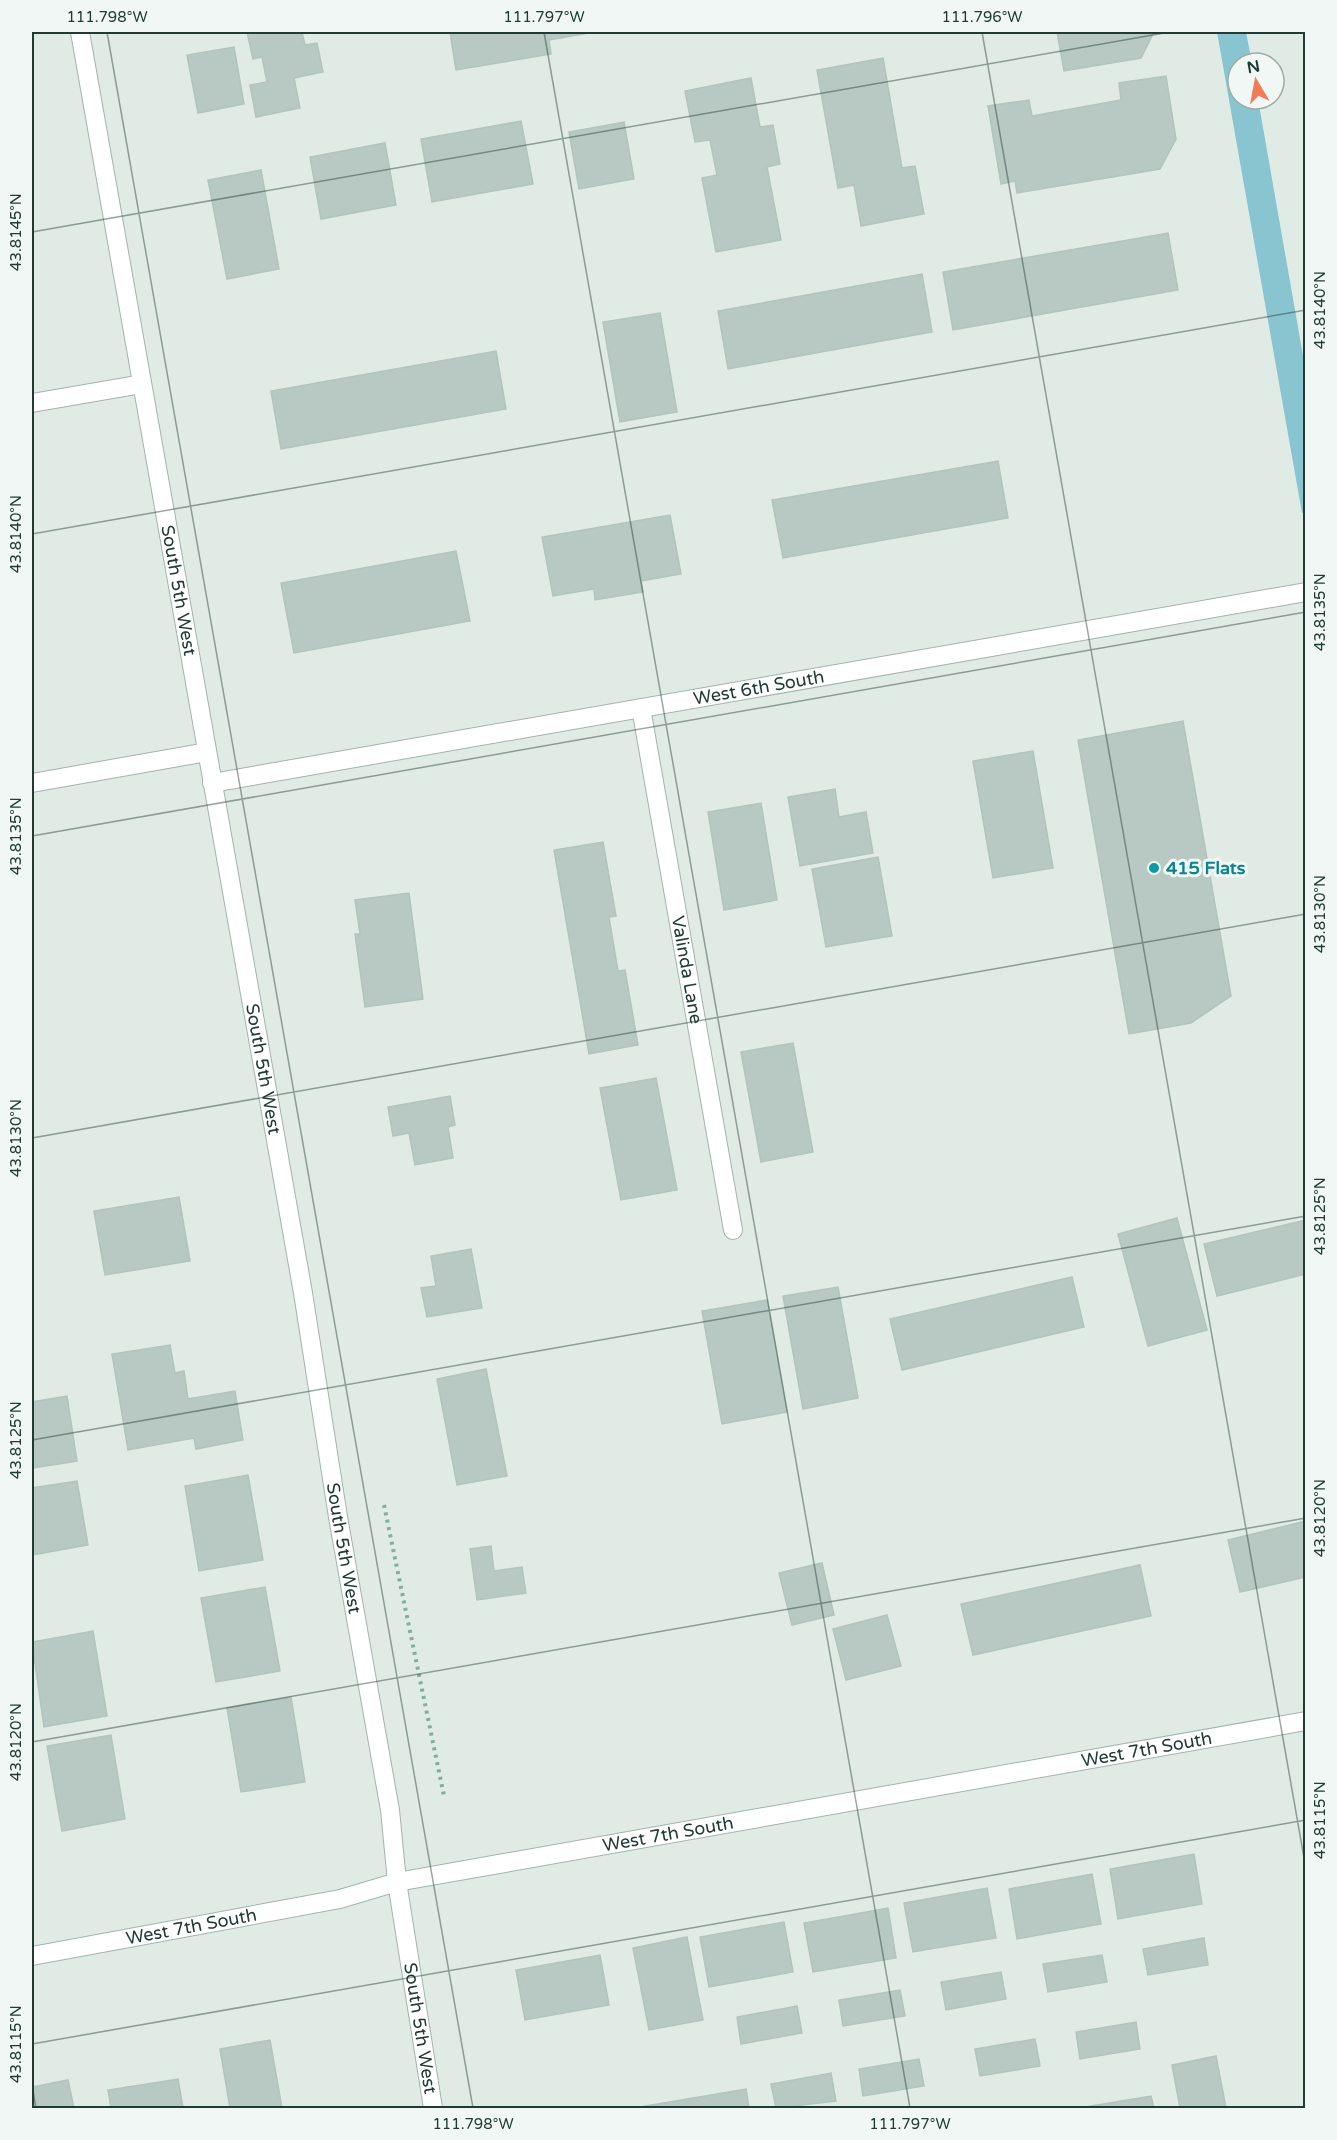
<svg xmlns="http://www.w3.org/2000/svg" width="1337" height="2140" viewBox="0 0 1337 2140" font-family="'Varela Round',sans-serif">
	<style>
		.water { fill: #88c5d0 }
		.building { fill: #b8c8c2; stroke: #b2c4bd; stroke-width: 1.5 }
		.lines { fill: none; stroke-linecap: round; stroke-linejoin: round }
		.service-casing { stroke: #a3b3ad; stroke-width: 20 }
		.minor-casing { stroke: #a3b3ad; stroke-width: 20 }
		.tertiary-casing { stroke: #a3b3ad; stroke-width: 20 }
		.secondary-casing { stroke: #9fb6ae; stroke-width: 20 }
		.path { stroke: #80aea0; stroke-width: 4; stroke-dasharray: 3 4.5; stroke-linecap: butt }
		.service { stroke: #fff; stroke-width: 18 }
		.minor { stroke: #fff; stroke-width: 18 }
		.tertiary { stroke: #fff; stroke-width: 18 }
		.secondary { stroke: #fff; stroke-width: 18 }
		.ticks { fill: none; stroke: #213b34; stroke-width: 1.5; stroke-opacity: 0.45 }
		.culture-dot { fill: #0f9aa8; stroke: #f0f7f4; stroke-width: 2 }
		.labels { text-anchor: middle; stroke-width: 6; stroke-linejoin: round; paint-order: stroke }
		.street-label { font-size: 18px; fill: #213b34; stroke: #f0f7f4 }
		.culture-label { font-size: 18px; font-weight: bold; fill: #0d838f; stroke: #f0f7f4; text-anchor: start }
		.neatline { fill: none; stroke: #213b34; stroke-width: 2 }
		.ticks-label { font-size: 15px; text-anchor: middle; fill: #213b34 }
	</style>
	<rect width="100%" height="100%" fill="#e0ebe6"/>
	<!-- water -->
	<path class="water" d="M1217,32H1246L1252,63H1238V99H1258L1305,367L1306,512L1302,513Z"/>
	<!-- building -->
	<path class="building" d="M247,32H302L305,45L317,43L323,72L294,78L300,108L256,117L250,85L267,82L262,57L253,59Z
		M450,32H594L549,40L551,54L456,70Z
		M1057,32H1154L1141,58L1064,71Z
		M234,47L244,104L198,113L187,55Z
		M883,58L902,168L915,166L924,214L861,226L854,185L838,188L817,70Z
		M1166,76L1176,139L1160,169L1017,193L1015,181L1001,184L988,106L1029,100L1032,116L1121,100L1119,83Z
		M751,78L760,127L773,125L780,164L767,167L781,240L716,252L702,178L717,175L710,140L695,142L685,91Z
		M521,121L533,184L432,202L421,139Z
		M624,122L634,179L579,189L569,132Z
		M385,143L396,205L321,219L310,157Z
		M261,170L279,269L227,279L208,180Z
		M1168,233L1178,290L953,330L943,272Z
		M922,274L932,332L728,369L718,311Z
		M660,313L677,412L620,422L603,322Z
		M496,351L506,409L281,449L271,391Z
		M998,461L1008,518L783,558L772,500Z
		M670,515L681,574L641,581L643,592L595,600L594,589L553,596L542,537Z
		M456,551L470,621L294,653L281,583Z
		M1183,721L1231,996L1191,1023L1129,1034L1078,740Z
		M1033,751L1053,868L993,878L973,761Z
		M835,789L839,817L866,812L873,853L800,866L788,797Z
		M761,803L777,900L724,910L708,812Z
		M603,842L616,916L609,917L618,971L625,970L638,1045L589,1054L554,850Z
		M878,857L892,936L826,947L812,869Z
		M409,893L423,999L365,1007L355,934H360L355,900Z
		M793,1043L813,1152L761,1162L741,1052Z
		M656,1078L677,1190L621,1200L600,1088Z
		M450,1096L455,1125L448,1127L453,1158L415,1165L409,1133L393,1136L388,1107Z
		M179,1197L190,1261L105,1275L94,1211Z
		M1177,1218L1207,1330L1148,1346L1118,1234Z
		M1306,1220V1274L1217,1296L1204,1244Z
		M471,1249L482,1308L427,1317L421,1288L436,1286L431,1256Z
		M1072,1277L1084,1327L902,1370L890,1319Z
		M838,1287L858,1398L803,1409L783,1296Z
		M767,1300L787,1412L722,1424L702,1311Z
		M170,1345L175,1373L184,1371L188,1399L235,1391L243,1440L196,1449L194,1438L128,1450L112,1354Z
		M486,1369L507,1476L457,1485L437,1379Z
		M67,1396L77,1461L32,1468V1402Z
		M248,1475L263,1560L199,1571L185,1486Z
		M77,1481L88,1545L32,1555V1488Z
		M1306,1521V1577L1240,1592L1228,1540Z
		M491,1546L494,1571L522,1567L526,1593L477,1600L470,1549Z
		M822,1563L834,1615L792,1625L779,1573Z
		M1140,1565L1151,1616L973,1655L961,1604Z
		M265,1587L280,1671L216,1682L201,1598Z
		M887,1615L901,1666L846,1680L833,1629Z
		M93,1631L107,1716L44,1727L32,1642Z
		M291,1697L305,1782L241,1792L227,1708Z
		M111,1735L125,1819L62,1831L47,1746Z
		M1194,1854L1202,1904L1118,1919L1110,1869Z
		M1092,1874L1101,1924L1017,1939L1009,1889Z
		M987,1888L996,1938L913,1952L904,1903Z
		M888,1908L896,1958L813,1972L804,1923Z
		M784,1922L793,1972L709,1987L700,1937Z
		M687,1937L703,2020L649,2030L633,1948Z
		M1204,1938L1208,1965L1148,1975L1143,1949Z
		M600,1955L609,2005L525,2020L516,1970Z
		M1102,1955L1107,1982L1048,1992L1043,1964Z
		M1001,1972L1006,1999L946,2010L941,1982Z
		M900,1990L905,2016L843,2026L839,2000Z
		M797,2006L802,2033L741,2044L737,2017Z
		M1136,2022L1140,2049L1080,2059L1076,2032Z
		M1035,2039L1040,2066L980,2076L975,2049Z
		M270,2040L282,2108H230L220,2049Z
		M1216,2056L1226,2108H1180L1172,2065Z
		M919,2059L924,2086L863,2096L859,2069Z
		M831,2073L836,2101L776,2108L771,2084Z
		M178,2079L183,2108H111L108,2090Z
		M68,2080L74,2108H32V2087Z
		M746,2089L749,2108H634Z
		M1151,2096L1154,2108H1079Z"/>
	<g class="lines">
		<defs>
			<path id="service" d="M32,403L142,384
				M32,783L207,752"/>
			<g id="minor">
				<path id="s1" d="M641,708L733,1230"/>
				<path id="s2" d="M212,783L1306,592"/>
				<path id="s3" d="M397,1882L433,2108"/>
			</g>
			<g id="tertiary">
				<path id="s4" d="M80,32L303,1293L338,1517L390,1810L397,1882"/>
			</g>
			<g id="secondary">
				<path id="s5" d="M32,1956L340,1899L397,1882L1306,1721"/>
			</g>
		</defs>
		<!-- service casing -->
		<use href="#service" class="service-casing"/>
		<!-- minor casing -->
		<use href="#minor" class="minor-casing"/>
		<!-- tertiary casing -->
		<use href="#tertiary" class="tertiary-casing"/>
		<!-- secondary casing -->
		<use href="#secondary" class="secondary-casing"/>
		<!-- path -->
		<path class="path" d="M384,1505L444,1796"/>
		<!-- service -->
		<use href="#service" class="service"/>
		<!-- minor -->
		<use href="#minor" class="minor"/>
		<!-- tertiary -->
		<use href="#tertiary" class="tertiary"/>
		<!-- secondary -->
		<use href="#secondary" class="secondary"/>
	</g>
	<!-- ticks -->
	<path class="ticks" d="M107,32L473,2108M544,32L910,2108M982,32L1306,1869M32,232L1170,32M32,534L1306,310M32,836L1306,612M32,1138L1306,914M32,1440L1306,1216M32,1742L1306,1518M32,2044L1306,1820M32,2085L36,2108"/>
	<!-- markers -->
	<circle class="culture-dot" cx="1154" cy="868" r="6"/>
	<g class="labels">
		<!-- street labels -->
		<g class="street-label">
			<text dy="6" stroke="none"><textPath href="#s4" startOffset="567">South 5th West</textPath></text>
			<text dy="6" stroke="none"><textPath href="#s2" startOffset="555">West 6th South</textPath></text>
			<text dy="6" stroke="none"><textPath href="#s1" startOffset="266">Valinda Lane</textPath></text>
			<text dy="6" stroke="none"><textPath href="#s4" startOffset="1053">South 5th West</textPath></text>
			<text dy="6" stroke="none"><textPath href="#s4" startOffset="1539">South 5th West</textPath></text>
			<text dy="6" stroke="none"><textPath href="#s5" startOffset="1134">West 7th South</textPath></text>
			<text dy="6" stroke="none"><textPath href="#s5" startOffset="648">West 7th South</textPath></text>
			<text dy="6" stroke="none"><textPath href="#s5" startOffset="162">West 7th South</textPath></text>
			<text dy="6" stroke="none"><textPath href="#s3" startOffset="148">South 5th West</textPath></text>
		</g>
		<!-- culture labels -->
		<g class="culture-label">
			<text x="1166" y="874">415 Flats</text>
		</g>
	</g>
	<!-- border -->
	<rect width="1337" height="2140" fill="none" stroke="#f0f7f4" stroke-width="66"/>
	<!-- north arrow -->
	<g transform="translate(1256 81) rotate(350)"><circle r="28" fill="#f0f7f4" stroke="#9daca7" stroke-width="1.5"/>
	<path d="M0-4.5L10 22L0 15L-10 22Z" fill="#f17d58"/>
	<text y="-9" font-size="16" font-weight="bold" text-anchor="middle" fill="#213b34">N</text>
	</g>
	<rect x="33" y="33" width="1271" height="2074" class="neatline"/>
	<g class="ticks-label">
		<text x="107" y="22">111.798°W</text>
		<text x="544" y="22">111.797°W</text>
		<text x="982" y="22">111.796°W</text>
		<text transform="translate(16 232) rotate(-90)" y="5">43.8145°N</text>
		<text transform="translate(1320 310) rotate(-90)" y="5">43.8140°N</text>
		<text transform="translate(16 534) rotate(-90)" y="5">43.8140°N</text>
		<text transform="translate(1320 612) rotate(-90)" y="5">43.8135°N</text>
		<text transform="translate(16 836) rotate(-90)" y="5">43.8135°N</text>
		<text transform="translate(1320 914) rotate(-90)" y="5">43.8130°N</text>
		<text transform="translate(16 1138) rotate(-90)" y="5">43.8130°N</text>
		<text transform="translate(1320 1216) rotate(-90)" y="5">43.8125°N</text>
		<text transform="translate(16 1440) rotate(-90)" y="5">43.8125°N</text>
		<text transform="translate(1320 1518) rotate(-90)" y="5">43.8120°N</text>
		<text transform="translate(16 1742) rotate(-90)" y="5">43.8120°N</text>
		<text transform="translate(1320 1820) rotate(-90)" y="5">43.8115°N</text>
		<text transform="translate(16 2044) rotate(-90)" y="5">43.8115°N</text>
		<text x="473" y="2129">111.798°W</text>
		<text x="910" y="2129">111.797°W</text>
	</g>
</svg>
